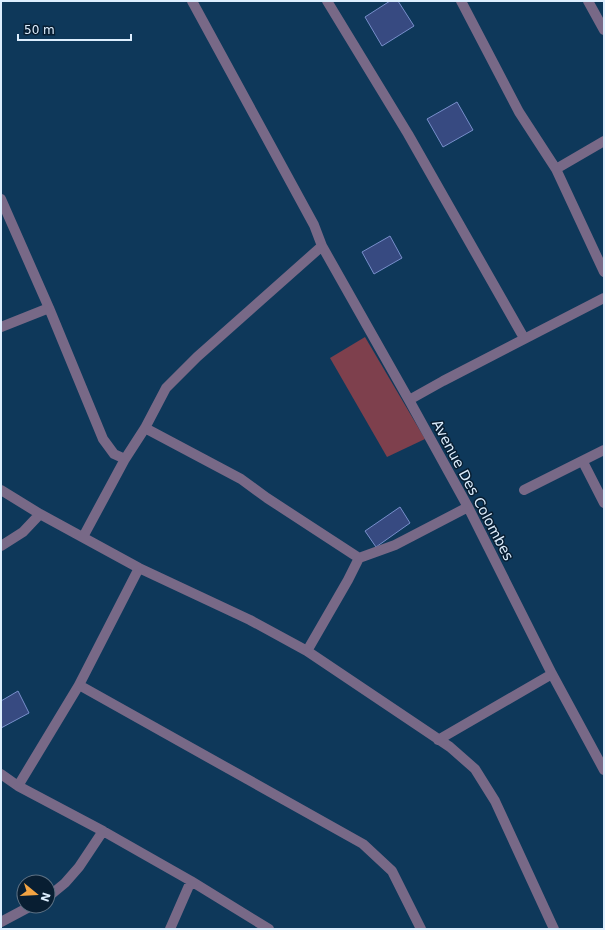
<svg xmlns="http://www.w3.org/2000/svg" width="605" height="930" viewBox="0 0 605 930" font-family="'DejaVu Sans',sans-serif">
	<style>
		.green { fill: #7e404d }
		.building { fill: #374a81; stroke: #788fcb }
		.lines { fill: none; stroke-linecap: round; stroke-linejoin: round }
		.minor { stroke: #786987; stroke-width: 10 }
		.labels { text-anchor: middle; stroke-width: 3; stroke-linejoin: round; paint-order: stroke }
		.street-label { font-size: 14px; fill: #ddeefe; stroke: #081e32 }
	</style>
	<rect width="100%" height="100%" fill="#0e385a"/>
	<!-- green -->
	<path class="green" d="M365,337L425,439L387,457L330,358Z"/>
	<!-- building -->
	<path class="building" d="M390,1H398L414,26L382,46L365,17Z
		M457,102L473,130L443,147L427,119Z
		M390,236L402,258L374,274L362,252Z
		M400,507L410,523L376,547L365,531Z
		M18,691L29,713L1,728V701Z"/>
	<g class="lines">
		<!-- minor -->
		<path class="minor" d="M192,1L314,225L322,246L409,400L468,507L552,674L604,770
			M327,1L408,134L524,338
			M461,1L519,112L556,169L604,272
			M588,1L604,30
			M556,169L604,141
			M1,199L49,308L103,439L114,454L125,459
			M1,327L49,308
			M409,400L443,381L604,298
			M145,428L241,479L267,498L359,558
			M583,462L604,503
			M1,490L40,514L139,568L250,620L307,651L450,747L475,769L495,801L554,929
			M524,490L604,450
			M83,537L125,459L145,428L166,388L197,357L322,246
			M1,546L23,532L40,514
			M307,651L348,580L359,558L395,545L468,507
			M79,685L363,844L392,871L421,929
			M438,740L552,674
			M1,774L18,786L103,831L191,881L269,929
			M18,786L79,685L139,568
			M48,897L65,883L79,867L103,831
			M1,922L31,906
			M170,929L191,881"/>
	</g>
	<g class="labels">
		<!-- street labels -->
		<g class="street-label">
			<text transform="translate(473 490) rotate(62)" y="5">Avenue Des Colombes</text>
		</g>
	</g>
	<!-- border -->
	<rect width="605" height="930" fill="none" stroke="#ddeefe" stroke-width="4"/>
	<!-- north arrow -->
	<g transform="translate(36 894) rotate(108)"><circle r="19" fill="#081e32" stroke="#5d7184"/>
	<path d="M0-3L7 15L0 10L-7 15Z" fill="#f3a443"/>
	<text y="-6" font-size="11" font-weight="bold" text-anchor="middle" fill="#ddeefe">N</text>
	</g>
	<!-- scale -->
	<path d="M18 34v6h113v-6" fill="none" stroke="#ddeefe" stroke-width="2"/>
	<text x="24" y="34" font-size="12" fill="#ddeefe" stroke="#081e32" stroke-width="3" paint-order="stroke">50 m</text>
</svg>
